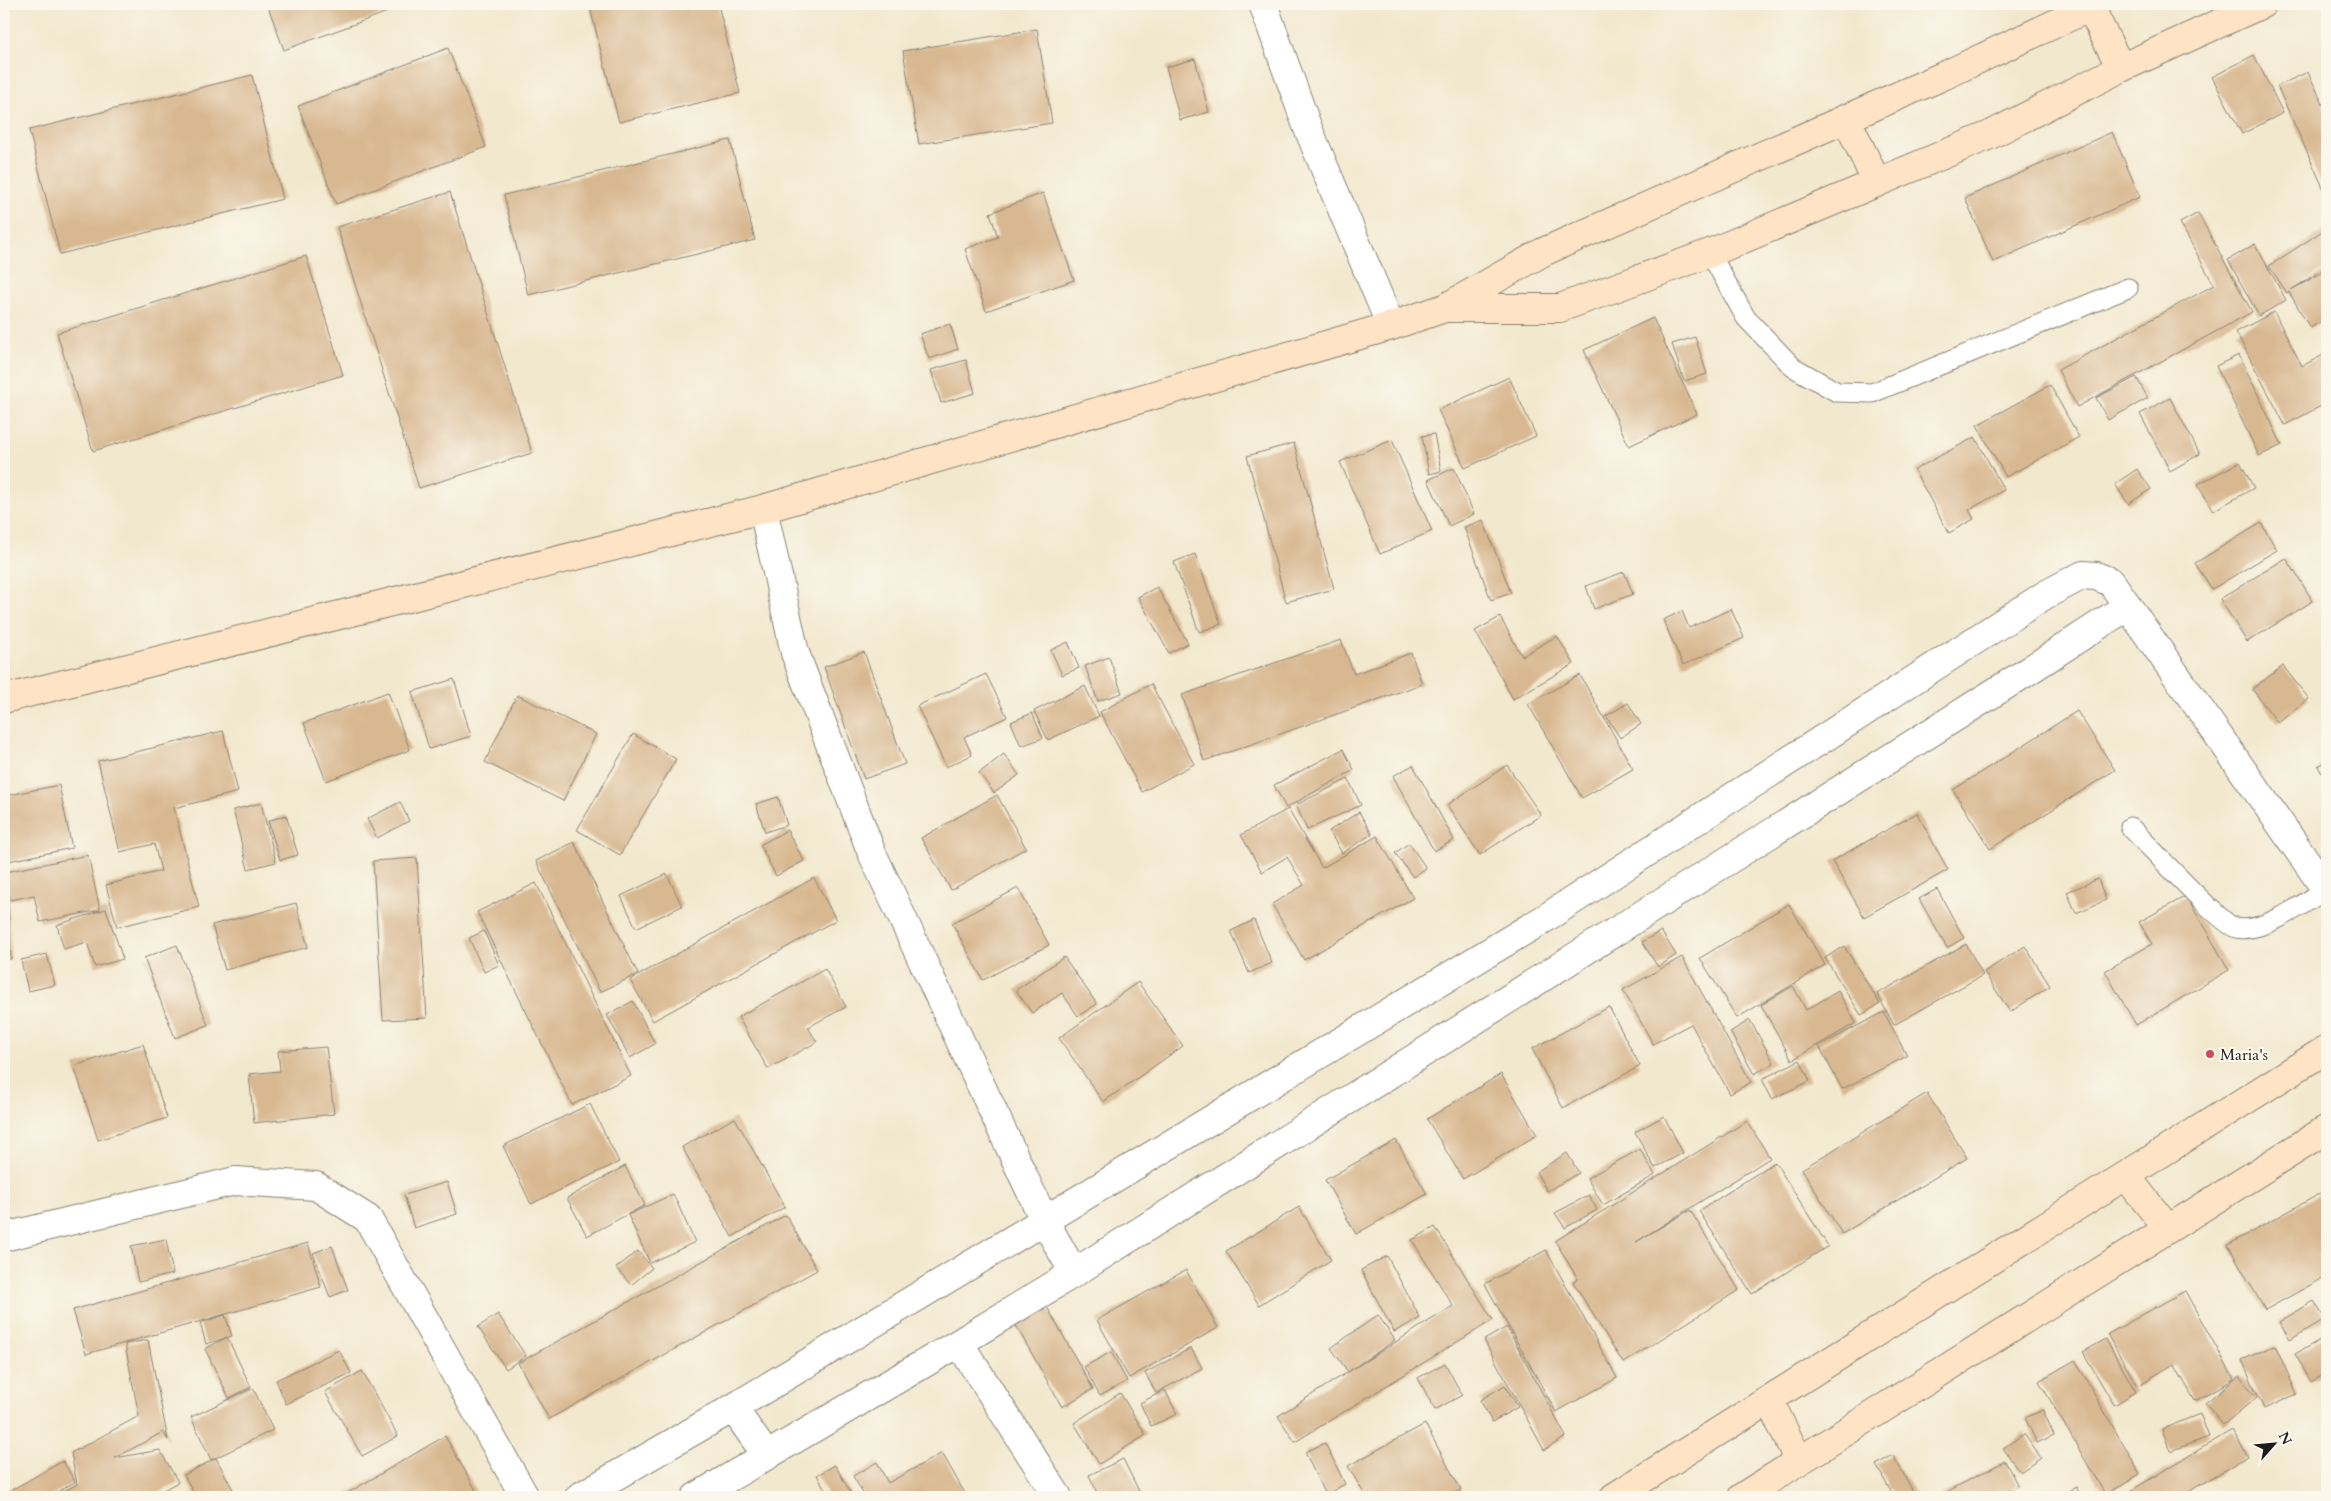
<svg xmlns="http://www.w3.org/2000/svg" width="2331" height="1501" viewBox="0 0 2331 1501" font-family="Cardo,serif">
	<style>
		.building { fill: #d8b890 }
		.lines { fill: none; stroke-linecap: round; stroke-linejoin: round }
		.lane-casing { stroke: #878275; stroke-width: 21 }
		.street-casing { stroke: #878275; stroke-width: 30 }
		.secondary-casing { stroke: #878275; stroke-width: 30 }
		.lane { stroke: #fff; stroke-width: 19 }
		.street { stroke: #fff; stroke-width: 28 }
		.secondary { stroke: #fee4c5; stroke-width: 28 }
		.poi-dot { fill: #d1495b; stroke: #fbf7ec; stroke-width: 2 }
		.labels { text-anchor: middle; stroke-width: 4; stroke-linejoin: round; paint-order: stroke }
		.poi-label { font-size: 16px; fill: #1c1c1c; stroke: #fbf7ec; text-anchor: start }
	</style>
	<rect width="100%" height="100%" fill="#fbf7ec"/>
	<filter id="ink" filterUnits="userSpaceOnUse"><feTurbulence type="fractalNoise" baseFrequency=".02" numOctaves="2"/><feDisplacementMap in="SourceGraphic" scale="10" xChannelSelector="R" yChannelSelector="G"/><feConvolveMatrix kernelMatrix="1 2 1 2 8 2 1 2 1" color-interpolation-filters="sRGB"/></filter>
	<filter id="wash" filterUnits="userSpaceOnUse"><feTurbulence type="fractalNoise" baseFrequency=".0096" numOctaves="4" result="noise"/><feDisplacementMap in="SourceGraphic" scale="20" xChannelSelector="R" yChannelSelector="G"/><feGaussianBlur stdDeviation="1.12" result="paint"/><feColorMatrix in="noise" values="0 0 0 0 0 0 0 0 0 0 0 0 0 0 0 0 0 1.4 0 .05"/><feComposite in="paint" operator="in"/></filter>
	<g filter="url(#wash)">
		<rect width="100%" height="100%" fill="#f2e8ce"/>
		<g id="blocks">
			<!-- building -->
			<path class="building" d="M267,4H409L284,50Z
				M589,4H718L740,93L619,122Z
				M1037,29L1052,123L919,144L903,51Z
				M448,48L486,147L336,204L298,106Z
				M2254,55L2283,113L2242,134L2212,77Z
				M1195,59L1209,112L1180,120L1166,67Z
				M2308,72L2327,113V196L2277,86Z
				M252,75L283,199L60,254L29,130Z
				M2112,132L2140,197L1993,262L1965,198Z
				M730,140L755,240L528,295L504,195Z
				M450,192L532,453L419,488L337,227Z
				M1043,193L1074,280L986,311L965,249L998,237L990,213Z
				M2198,213L2252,312L2077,407L2058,370L2214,285L2180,223Z
				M2327,228V267L2291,290L2327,270V318L2310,328L2289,292L2287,293L2269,266Z
				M2255,244L2286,300L2259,316L2228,260Z
				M306,256L343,375L93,451L57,333Z
				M2274,312L2302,366L2327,353V403L2285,425L2236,332Z
				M1653,318L1697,414L1629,446L1584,350Z
				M950,324L958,349L929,359L920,334Z
				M1695,337L1707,374L1684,381L1672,344Z
				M2239,355L2282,445L2259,456L2216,366Z
				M966,360L975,393L941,403L931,370Z
				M1509,377L1536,436L1465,468L1438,410Z
				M2136,377L2148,398L2108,420L2096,398Z
				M2050,385L2079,437L2006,477L1977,425Z
				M2170,398L2200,454L2170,471L2140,414Z
				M1434,434L1441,471L1429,474L1422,436Z
				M1975,437L2004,490L1969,510L1974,519L1949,533L1914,470Z
				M1392,440L1432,531L1380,554L1340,462Z
				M1294,443L1334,589L1286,602L1247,456Z
				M2240,462L2254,488L2213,511L2198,484Z
				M1454,468L1474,514L1449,526L1428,480Z
				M2137,469L2151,489L2128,504L2115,484Z
				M1483,520L1511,593L1491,600L1464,527Z
				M2261,523L2277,550L2212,589L2195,563Z
				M1195,554L1221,624L1199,632L1174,562Z
				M2286,558L2313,601L2247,642L2220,599Z
				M1624,572L1633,594L1594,609L1586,586Z
				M1157,587L1188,643L1169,653L1138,597Z
				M1731,609L1744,638L1683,665L1663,620L1682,611L1689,628Z
				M1500,617L1522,656L1557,636L1574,664L1513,699L1475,631Z
				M1341,640L1354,674L1411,653L1422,684L1204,761L1182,695Z
				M1068,642L1079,668L1062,675L1051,650Z
				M864,652L905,764L864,779L824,667Z
				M1109,657L1122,693L1098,701L1085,666Z
				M2283,666L2309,699L2278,723L2252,689Z
				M986,674L1007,717L964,737L972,755L946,767L917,706Z
				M1580,675L1633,769L1582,798L1528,704Z
				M454,679L471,736L429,749L412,692Z
				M1151,684L1194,764L1142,792L1100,712Z
				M1085,686L1099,716L1048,740L1034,711Z
				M388,692L410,750L326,781L304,723Z
				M517,695L596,734L563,801L485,762Z
				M1628,703L1641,724L1620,738L1606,716Z
				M2077,711L2115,770L1990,849L1953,790Z
				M1032,713L1043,738L1021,746L1011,722Z
				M223,731L238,792L174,808L199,907L117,927L106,885L161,871L154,844L120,852L98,761Z
				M633,734L676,759L620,855L577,830Z
				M1343,749L1354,770L1286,808L1274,785Z
				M1004,754L1019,775L994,793L979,773Z
				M2327,760V783L2318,766Z
				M1413,765L1454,840L1434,851L1393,776Z
				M1507,765L1541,815L1480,855L1447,805Z
				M1348,779L1361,805L1307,830L1296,805Z
				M59,785L72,848L4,862V796Z
				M997,795L1026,848L951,890L921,838Z
				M778,797L787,825L765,832L756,804Z
				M400,802L409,821L377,838L367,819Z
				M261,803L276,862L248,869L233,810Z
				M1288,809L1322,868L1377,836L1413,898L1304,960L1272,904L1304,885L1287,857L1262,872L1241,835Z
				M1359,812L1372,834L1342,853L1329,831Z
				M1917,813L1948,870L1864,917L1832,861Z
				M286,815L298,855L280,860L268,821Z
				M787,830L804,861L776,876L760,845Z
				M574,842L638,974L600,992L536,861Z
				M1409,843L1426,868L1413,877L1395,853Z
				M88,855L100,910L40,922L34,895L10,900L5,872Z
				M417,858L427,1018L383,1020L373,861Z
				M667,874L682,906L636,928L621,896Z
				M814,878L836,920L653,1021L630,980Z
				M2098,879L2106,900L2076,913L2067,892Z
				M536,883L631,1076L572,1105L477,912Z
				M4,886H7L11,959L4,960Z
				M1018,888L1049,945L983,980L952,923Z
				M1937,889L1964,938L1947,948L1919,899Z
				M2186,896L2229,970L2136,1025L2105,971L2152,944L2139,922Z
				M296,903L308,947L225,970L212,925Z
				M1789,904L1825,965L1737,1018L1700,958Z
				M106,909L123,959L95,967L87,942L64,949L57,925Z
				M1254,920L1272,963L1249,973L1231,931Z
				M484,931L499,965L484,972L469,938Z
				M1661,931L1676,955L1658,967L1642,942Z
				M1966,944L1983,975L1894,1025L1877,994Z
				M177,945L208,1025L175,1038L144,958Z
				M1844,946L1880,1004L1861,1015L1825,958Z
				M2025,946L2050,986L2010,1012L1984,972Z
				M47,954L55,985L28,991L21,960Z
				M1064,957L1097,1004L1078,1016L1062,993L1032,1013L1016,990Z
				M1682,957L1751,1082L1730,1094L1691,1024L1653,1044L1623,990Z
				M825,969L846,1007L808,1027L817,1042L768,1069L738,1017Z
				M1138,982L1183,1046L1103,1102L1059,1038Z
				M1793,986L1806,1010L1838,991L1856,1023L1792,1060L1761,1005Z
				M633,1001L655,1044L630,1058L607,1015Z
				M1609,1007L1640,1066L1563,1108L1532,1049Z
				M1884,1012L1907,1056L1842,1089L1819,1046Z
				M1750,1020L1774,1063L1754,1074L1730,1032Z
				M143,1044L167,1118L98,1140L74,1066Z
				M326,1047L334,1114L254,1123L249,1074L280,1071L278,1051Z
				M1800,1060L1810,1081L1772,1099L1762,1079Z
				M1501,1074L1537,1135L1463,1179L1427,1119Z
				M1927,1093L1967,1158L1842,1234L1802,1169Z
				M590,1104L619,1162L531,1204L503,1146Z
				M1664,1116L1683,1153L1655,1168L1635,1132Z
				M735,1118L785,1207L732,1237L682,1147Z
				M1747,1121L1770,1158L1636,1242L1690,1210L1739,1290L1623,1363L1573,1282L1578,1279L1555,1241Z
				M1396,1140L1427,1194L1356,1234L1325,1180Z
				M1640,1149L1655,1175L1603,1205L1587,1178Z
				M1567,1153L1579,1173L1547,1191L1536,1172Z
				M1775,1162L1828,1246L1752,1294L1699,1211Z
				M625,1166L645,1205L587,1236L567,1198Z
				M447,1182L457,1214L414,1228L404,1195Z
				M2325,1191L2327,1195V1276L2265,1310L2228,1245Z
				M673,1194L695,1242L650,1263L628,1215Z
				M1589,1195L1597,1210L1565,1228L1555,1213Z
				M1299,1207L1331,1260L1259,1305L1226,1251Z
				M786,1215L817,1270L549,1419L518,1363Z
				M1435,1227L1493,1320L1295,1442L1278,1416L1453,1306L1412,1240Z
				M166,1239L173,1274L138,1282L131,1246Z
				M308,1243L321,1287L86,1354L73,1310Z
				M332,1246L348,1290L330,1297L313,1253Z
				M1546,1250L1617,1378L1556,1412L1485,1284Z
				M638,1251L652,1268L631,1285L616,1268Z
				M1387,1256L1420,1318L1394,1332L1361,1270Z
				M1186,1270L1218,1328L1129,1378L1097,1320Z
				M2185,1291L2234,1379L2195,1401L2174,1364L2137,1386L2108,1334Z
				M2314,1301L2325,1319L2290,1340L2279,1322Z
				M1047,1307L1093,1389L1062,1407L1015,1324Z
				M498,1314L526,1356L506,1369L478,1327Z
				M225,1315L232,1336L206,1344L200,1323Z
				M1378,1315L1395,1340L1348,1372L1331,1348Z
				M1507,1327L1566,1437L1544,1450L1484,1340Z
				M2327,1336V1372L2311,1382L2295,1354Z
				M227,1337L251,1387L229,1398L205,1349Z
				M2106,1339L2136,1392L2114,1405L2083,1352Z
				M148,1340L168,1440L163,1432L115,1458L160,1450L178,1482L151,1497H54L77,1484L71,1453L139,1416L125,1344Z
				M2275,1345L2297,1394L2264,1409L2242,1360Z
				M1191,1348L1202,1368L1156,1393L1145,1373Z
				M339,1350L351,1373L286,1404L276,1380Z
				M1111,1352L1127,1381L1100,1396L1084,1367Z
				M2075,1360L2140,1474L2105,1494L2039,1381Z
				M1445,1363L1462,1395L1435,1410L1418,1378Z
				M362,1371L398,1436L362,1456L325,1392Z
				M2239,1376L2257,1397L2223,1425L2205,1403Z
				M1505,1385L1518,1407L1492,1422L1480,1400Z
				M253,1388L273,1430L211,1460L191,1417Z
				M1165,1390L1177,1414L1151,1426L1140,1403Z
				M1120,1393L1146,1435L1099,1464L1074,1423Z
				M2043,1410L2054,1435L2037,1443L2025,1418Z
				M2200,1414L2209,1437L2170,1451L2162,1429Z
				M1425,1424L1461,1490L1447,1497H1366L1348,1466Z
				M2232,1430L2248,1456L2180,1497H2120Z
				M2024,1434L2041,1458L2020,1472L2003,1448Z
				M445,1436L476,1490L464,1497H341Z
				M1325,1443L1345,1484L1325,1495L1305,1452Z
				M942,1453L967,1497H865L853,1476L877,1462L888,1483Z
				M1893,1455L1916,1497H1894L1876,1465Z
				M216,1458L237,1497H196L184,1475Z
				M1123,1459L1142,1497H1099L1089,1475Z
				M63,1461L75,1482L48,1497H4V1494Z
				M2005,1461L2018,1486L1998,1497H1937Z
				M835,1465L853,1497H829L817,1475Z
				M2076,1487L2081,1497H2057Z"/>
		</g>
	</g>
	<g filter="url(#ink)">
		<use href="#blocks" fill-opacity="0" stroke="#878275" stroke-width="1"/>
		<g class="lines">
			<defs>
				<path id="lane" d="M1710,253L1746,318L1793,367L1837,392L1872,393L2128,288
					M2130,827C2147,843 2220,924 2236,928C2262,934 2305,903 2326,889"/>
				<path id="street" d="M1263,4L1307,126L1391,326
					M763,509L795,653L871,851L1044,1220L1074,1273
					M4,1237L235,1181L316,1186L368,1219L525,1497
					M959,1343L1058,1497
					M733,1408L767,1456
					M579,1497L733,1408L1544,919L2045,595L2083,575L2096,576L2111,582L2327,891
					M696,1497L959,1343L1074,1273L2022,675L2128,606"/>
				<path id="secondary" d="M2090,7L2121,68
					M1846,118L1877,183
					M1447,308H1560L1710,253L1990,135L2121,68L2262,4
					M4,699L763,509L1391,326L1445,308L1543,252L1943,76L2097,4
					M2126,1176L2168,1229
					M1769,1400L1799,1461
					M1614,1497L2327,1049
					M1742,1497L2327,1129"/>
			</defs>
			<!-- lane casing -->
			<use href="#lane" class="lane-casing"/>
			<!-- street casing -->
			<use href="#street" class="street-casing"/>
			<!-- secondary casing -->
			<use href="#secondary" class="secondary-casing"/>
			<!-- lane -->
			<use href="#lane" class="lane"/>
			<!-- street -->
			<use href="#street" class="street"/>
			<!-- secondary -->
			<use href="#secondary" class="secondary"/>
		</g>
	</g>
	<!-- markers -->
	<circle class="poi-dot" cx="2210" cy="1054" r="5"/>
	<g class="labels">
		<!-- poi labels -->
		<g class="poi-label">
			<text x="2220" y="1060">Maria's</text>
		</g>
	</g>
	<!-- margin -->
	<rect width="2331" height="1501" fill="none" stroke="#fbf7ec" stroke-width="20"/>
	<!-- north arrow -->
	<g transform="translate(2274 1444) rotate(63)" stroke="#fbf7ec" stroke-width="4" paint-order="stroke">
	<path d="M0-4L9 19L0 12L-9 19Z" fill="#1c1c1c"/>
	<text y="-8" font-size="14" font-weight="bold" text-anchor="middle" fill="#1c1c1c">N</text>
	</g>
</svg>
